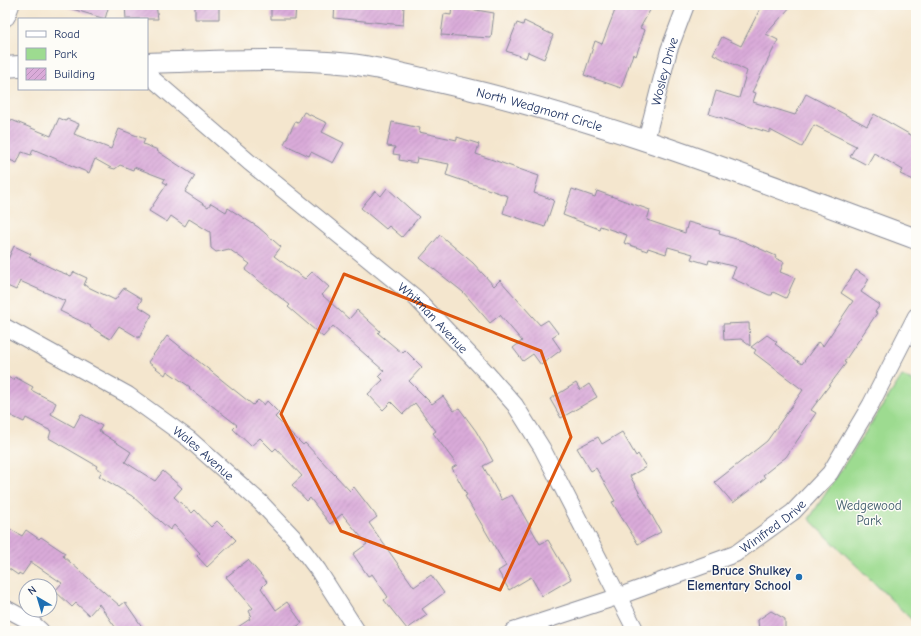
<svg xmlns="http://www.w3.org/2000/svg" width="921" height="636" viewBox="0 0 921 636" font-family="'Comic Neue',sans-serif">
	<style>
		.green { fill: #9ddb90; stroke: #5c8577 }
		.building { fill: url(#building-hatch) }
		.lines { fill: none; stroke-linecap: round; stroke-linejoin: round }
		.minor-casing { stroke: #888a96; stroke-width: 18 }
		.tertiary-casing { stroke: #888a96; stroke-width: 22 }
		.minor { stroke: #fff; stroke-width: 16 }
		.tertiary { stroke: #fff; stroke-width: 20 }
		.marked { fill: none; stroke: #de5710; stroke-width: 3; stroke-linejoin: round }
		.poi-dot { fill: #1f6fb2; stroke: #fdfcf7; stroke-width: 1.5 }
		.labels { text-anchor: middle; stroke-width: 3; stroke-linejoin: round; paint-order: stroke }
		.street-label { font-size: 13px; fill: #1b2f5e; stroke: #fdfcf7 }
		.park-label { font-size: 13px; fill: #3c5a6a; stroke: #fdfcf7 }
		.poi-label { font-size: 13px; font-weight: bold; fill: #1b2f5e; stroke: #fdfcf7; text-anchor: end }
	</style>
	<defs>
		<pattern id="building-hatch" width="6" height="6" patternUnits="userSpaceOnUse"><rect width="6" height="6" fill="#daabd9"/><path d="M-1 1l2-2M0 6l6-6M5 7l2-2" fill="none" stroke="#ba93bd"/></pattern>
	</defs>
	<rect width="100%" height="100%" fill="#fdfcf7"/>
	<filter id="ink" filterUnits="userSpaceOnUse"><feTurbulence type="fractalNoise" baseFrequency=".025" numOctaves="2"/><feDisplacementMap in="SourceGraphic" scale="8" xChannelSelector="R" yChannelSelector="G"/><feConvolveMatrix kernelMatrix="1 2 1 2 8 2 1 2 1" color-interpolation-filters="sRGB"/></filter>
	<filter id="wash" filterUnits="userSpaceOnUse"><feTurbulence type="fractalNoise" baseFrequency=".012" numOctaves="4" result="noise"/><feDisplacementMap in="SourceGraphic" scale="16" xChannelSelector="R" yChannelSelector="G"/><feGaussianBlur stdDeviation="0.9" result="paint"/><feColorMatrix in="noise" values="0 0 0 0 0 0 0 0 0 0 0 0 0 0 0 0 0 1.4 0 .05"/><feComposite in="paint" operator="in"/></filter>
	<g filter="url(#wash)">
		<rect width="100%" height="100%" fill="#f4e6ce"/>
		<!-- green -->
		<path class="green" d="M902,376L916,383V624L809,519Z"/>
		<g id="blocks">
			<!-- building -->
			<path class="building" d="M67,5H109L105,19L66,7Z
				M125,5H156L158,19H126Z
				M195,5H219V19H195Z
				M271,5H296L295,19H271Z
				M335,5H404L403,25L334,18Z
				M617,5H653L640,28L645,30L636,56L633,54L621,88L584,75L595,41L602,44Z
				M762,5H792L766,34L778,40L752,92L756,93L753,102L795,115L806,94L867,126L874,114L916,138V181L900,174L903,170L874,153L867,165L850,156L856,146L814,125L802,147L770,130V133L709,114L716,91L739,98L747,71L713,54L722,37L741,46Z
				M452,6L494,13L491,38L441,35L444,14L451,15Z
				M524,21L553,35L544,59L528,52L526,58L506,51L517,23L523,25Z
				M304,112L327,123L322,132L344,143L333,163L311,152L309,156L284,144L295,122L298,123Z
				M59,118L66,121L67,119L79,124L74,134L111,149L119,129L145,139L143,144L158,150L157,151L195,176L185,192L208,207L211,203L226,212L228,208L258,227L281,247L274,256L305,279L312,272L329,287L322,295L349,319L357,310L380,331L378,333L402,353L405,350L422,367L409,381L432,404L443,396L454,411L459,408L476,431L493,461L483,466L502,500L512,495L540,544L548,540L571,579L542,596L531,577L509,590L498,571L506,566L465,496L467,495L452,468L457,465L433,433L436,431L415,403L403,414L391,402L383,410L368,394L383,380L379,376L384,371L333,326L323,337L288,307L290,305L245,270L250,264L229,249L216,252L211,248L210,232L189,219L185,226L171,216L167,222L149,211L167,184L163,182L165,179L134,167L133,170L120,165L115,169L111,168L95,159L89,173L33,149L31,155L22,152L17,163L5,158V129L9,119L51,136Z
				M392,122L420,128L419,132L457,140V137L479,144L476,154L539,176L534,193L554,200L545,227L503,213L508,196L446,175L449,164L417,158L416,163L399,160L400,155L393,154L395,147L387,146Z
				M387,188L419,217L402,237L389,226L386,229L361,208L375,191L381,196Z
				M572,189L595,197L597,191L650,210L647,220L685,233L688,222L720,231L719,234L743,241L776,256L775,258L784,262L780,272L795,278L786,298L773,292L772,295H769L731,278L736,267L709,260L708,264L691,259L693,254L668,247L666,254L648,248L647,251L624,243L627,235L600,226L599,229L563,215Z
				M440,235L473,263L494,286L500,280L540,325L548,320L558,333L552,337L561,350L541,365L533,354L523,361L513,348L522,341L500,315L490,323L463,292L420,258Z
				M14,246L31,254L29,257L58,271L71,276L74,272L87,278L84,285L115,300L124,288L142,299L138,306L152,315L139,338L119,326L110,339L90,327L91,326L60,311L65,301L20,281L16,290L5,285V266Z
				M856,270L869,279L861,292L880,305L875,312L877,313L844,362L846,363L811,410L816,413L786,457L763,475L765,478L733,503L715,482L767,441L803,390L754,353L756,350L751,347L767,335L777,342L775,344L802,364L818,342L823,346L853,301L841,293Z
				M749,323L750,346L741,339L724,340L723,324Z
				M167,336L253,405L258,400L264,405L267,401L279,413L275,417L303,445L305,443L350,491L354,487L377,517L369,523L414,587L431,575L444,593L422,609L427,615L407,629L384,600L388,597L372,574L368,576L353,554L367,544L342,514L330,524L310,498L307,501L292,485L302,476L276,448L273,451L260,438L251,446L233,429L237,425L189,388L190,387L167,371L165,375L148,362Z
				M5,376L14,380L15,377L33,387L31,390L56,403L51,414L74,427L81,414L102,426L99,431L131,452L125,462L155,481L163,471L182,488L174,497L192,513L195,510L211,527L217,521L236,540L207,567L197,556L200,553L174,525L170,530L132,496L99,476L102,471L96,468L97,466L49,438L51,431L26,418L24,422L5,413Z
				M576,383L580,390L589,384L597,397L561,418L550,399Z
				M622,432L636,456L638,454L646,467L630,476L661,532L638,544L612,502L615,501L596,468L591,471L577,448L598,437L602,444Z
				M5,526L22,536L26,530L39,539L41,537L65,553L63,556L120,606L125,602L145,631H118L99,604L89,615L76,603L72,607L55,591L62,583L31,562L22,575L19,573L18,575L5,566Z
				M248,560L267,582L261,588L276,610L287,602L302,623L290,631H232L250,619L249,617L251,615L249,611L253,608L226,577Z
				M771,611L785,619V631H759L758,620Z"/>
		</g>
	</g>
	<g filter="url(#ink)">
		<use href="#blocks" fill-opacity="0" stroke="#888a96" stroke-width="1"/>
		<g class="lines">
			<defs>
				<g id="minor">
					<path id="s1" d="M147,74L249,162L416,298L485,371L515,405L542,448L636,631"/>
					<path id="s2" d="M646,140L669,50L686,5"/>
					<path id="s3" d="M5,327L128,395L189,439L260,502L293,537L318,570L357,631"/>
					<path d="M5,608L31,622L41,631"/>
					<path id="s4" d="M513,631L617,597L735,554L793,512L830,473L871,404L916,316"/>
				</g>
				<g id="tertiary">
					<path d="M5,16L9,5"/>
					<path id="s5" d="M147,63C215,61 283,57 351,64C389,69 427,80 464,88C619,125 767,184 916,239"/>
					<path d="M5,67L19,66"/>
				</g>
			</defs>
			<!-- minor casing -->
			<use href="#minor" class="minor-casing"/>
			<!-- tertiary casing -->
			<use href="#tertiary" class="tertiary-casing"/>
			<!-- minor -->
			<use href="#minor" class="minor"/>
			<!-- tertiary -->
			<use href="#tertiary" class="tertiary"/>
		</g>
	</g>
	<!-- marked area -->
	<path class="marked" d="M344,274L541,351L571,437L500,590L341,531L281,414Z"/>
	<!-- markers -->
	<circle class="poi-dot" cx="799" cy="577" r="4"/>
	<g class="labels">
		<!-- street labels -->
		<g class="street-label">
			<text dy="5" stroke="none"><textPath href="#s2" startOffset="71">Wosley Drive</textPath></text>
			<text dy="5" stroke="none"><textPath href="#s5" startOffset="398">North Wedgmont Circle</textPath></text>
			<text dy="5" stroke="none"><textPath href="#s1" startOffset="376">Whitman Avenue</textPath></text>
			<text dy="5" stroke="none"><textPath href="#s3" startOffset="236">Wales Avenue</textPath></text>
			<text dy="5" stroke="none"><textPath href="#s4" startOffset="282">Winifred Drive</textPath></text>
		</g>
		<!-- park labels -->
		<g class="park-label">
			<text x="869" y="510">Wedgewood<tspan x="869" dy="15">Park</tspan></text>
		</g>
		<!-- poi labels -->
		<g class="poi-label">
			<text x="791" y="575">Bruce Shulkey<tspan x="791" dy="15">Elementary School</tspan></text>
		</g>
	</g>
	<!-- margin -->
	<rect width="921" height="636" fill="none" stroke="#fdfcf7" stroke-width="20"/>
	<!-- legend -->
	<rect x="18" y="18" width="130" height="72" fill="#fdfcf7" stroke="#a3aaba"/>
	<rect x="26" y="31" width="20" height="6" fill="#ffffff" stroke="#a3aaba"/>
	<text x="54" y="38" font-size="12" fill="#1b2f5e">Road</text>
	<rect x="26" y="48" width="20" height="12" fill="#9ddb90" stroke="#a3aaba"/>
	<text x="54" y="58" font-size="12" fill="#1b2f5e">Park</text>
	<rect x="26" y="68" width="20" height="12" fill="url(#building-hatch)" stroke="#a3aaba"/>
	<text x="54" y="78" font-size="12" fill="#1b2f5e">Building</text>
	<!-- north arrow -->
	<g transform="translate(38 598) rotate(322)"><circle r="19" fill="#fdfcf7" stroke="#a3aaba"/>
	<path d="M0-3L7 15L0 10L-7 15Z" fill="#1f6fb2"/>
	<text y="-6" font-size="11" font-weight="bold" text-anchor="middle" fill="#1b2f5e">N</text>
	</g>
</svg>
